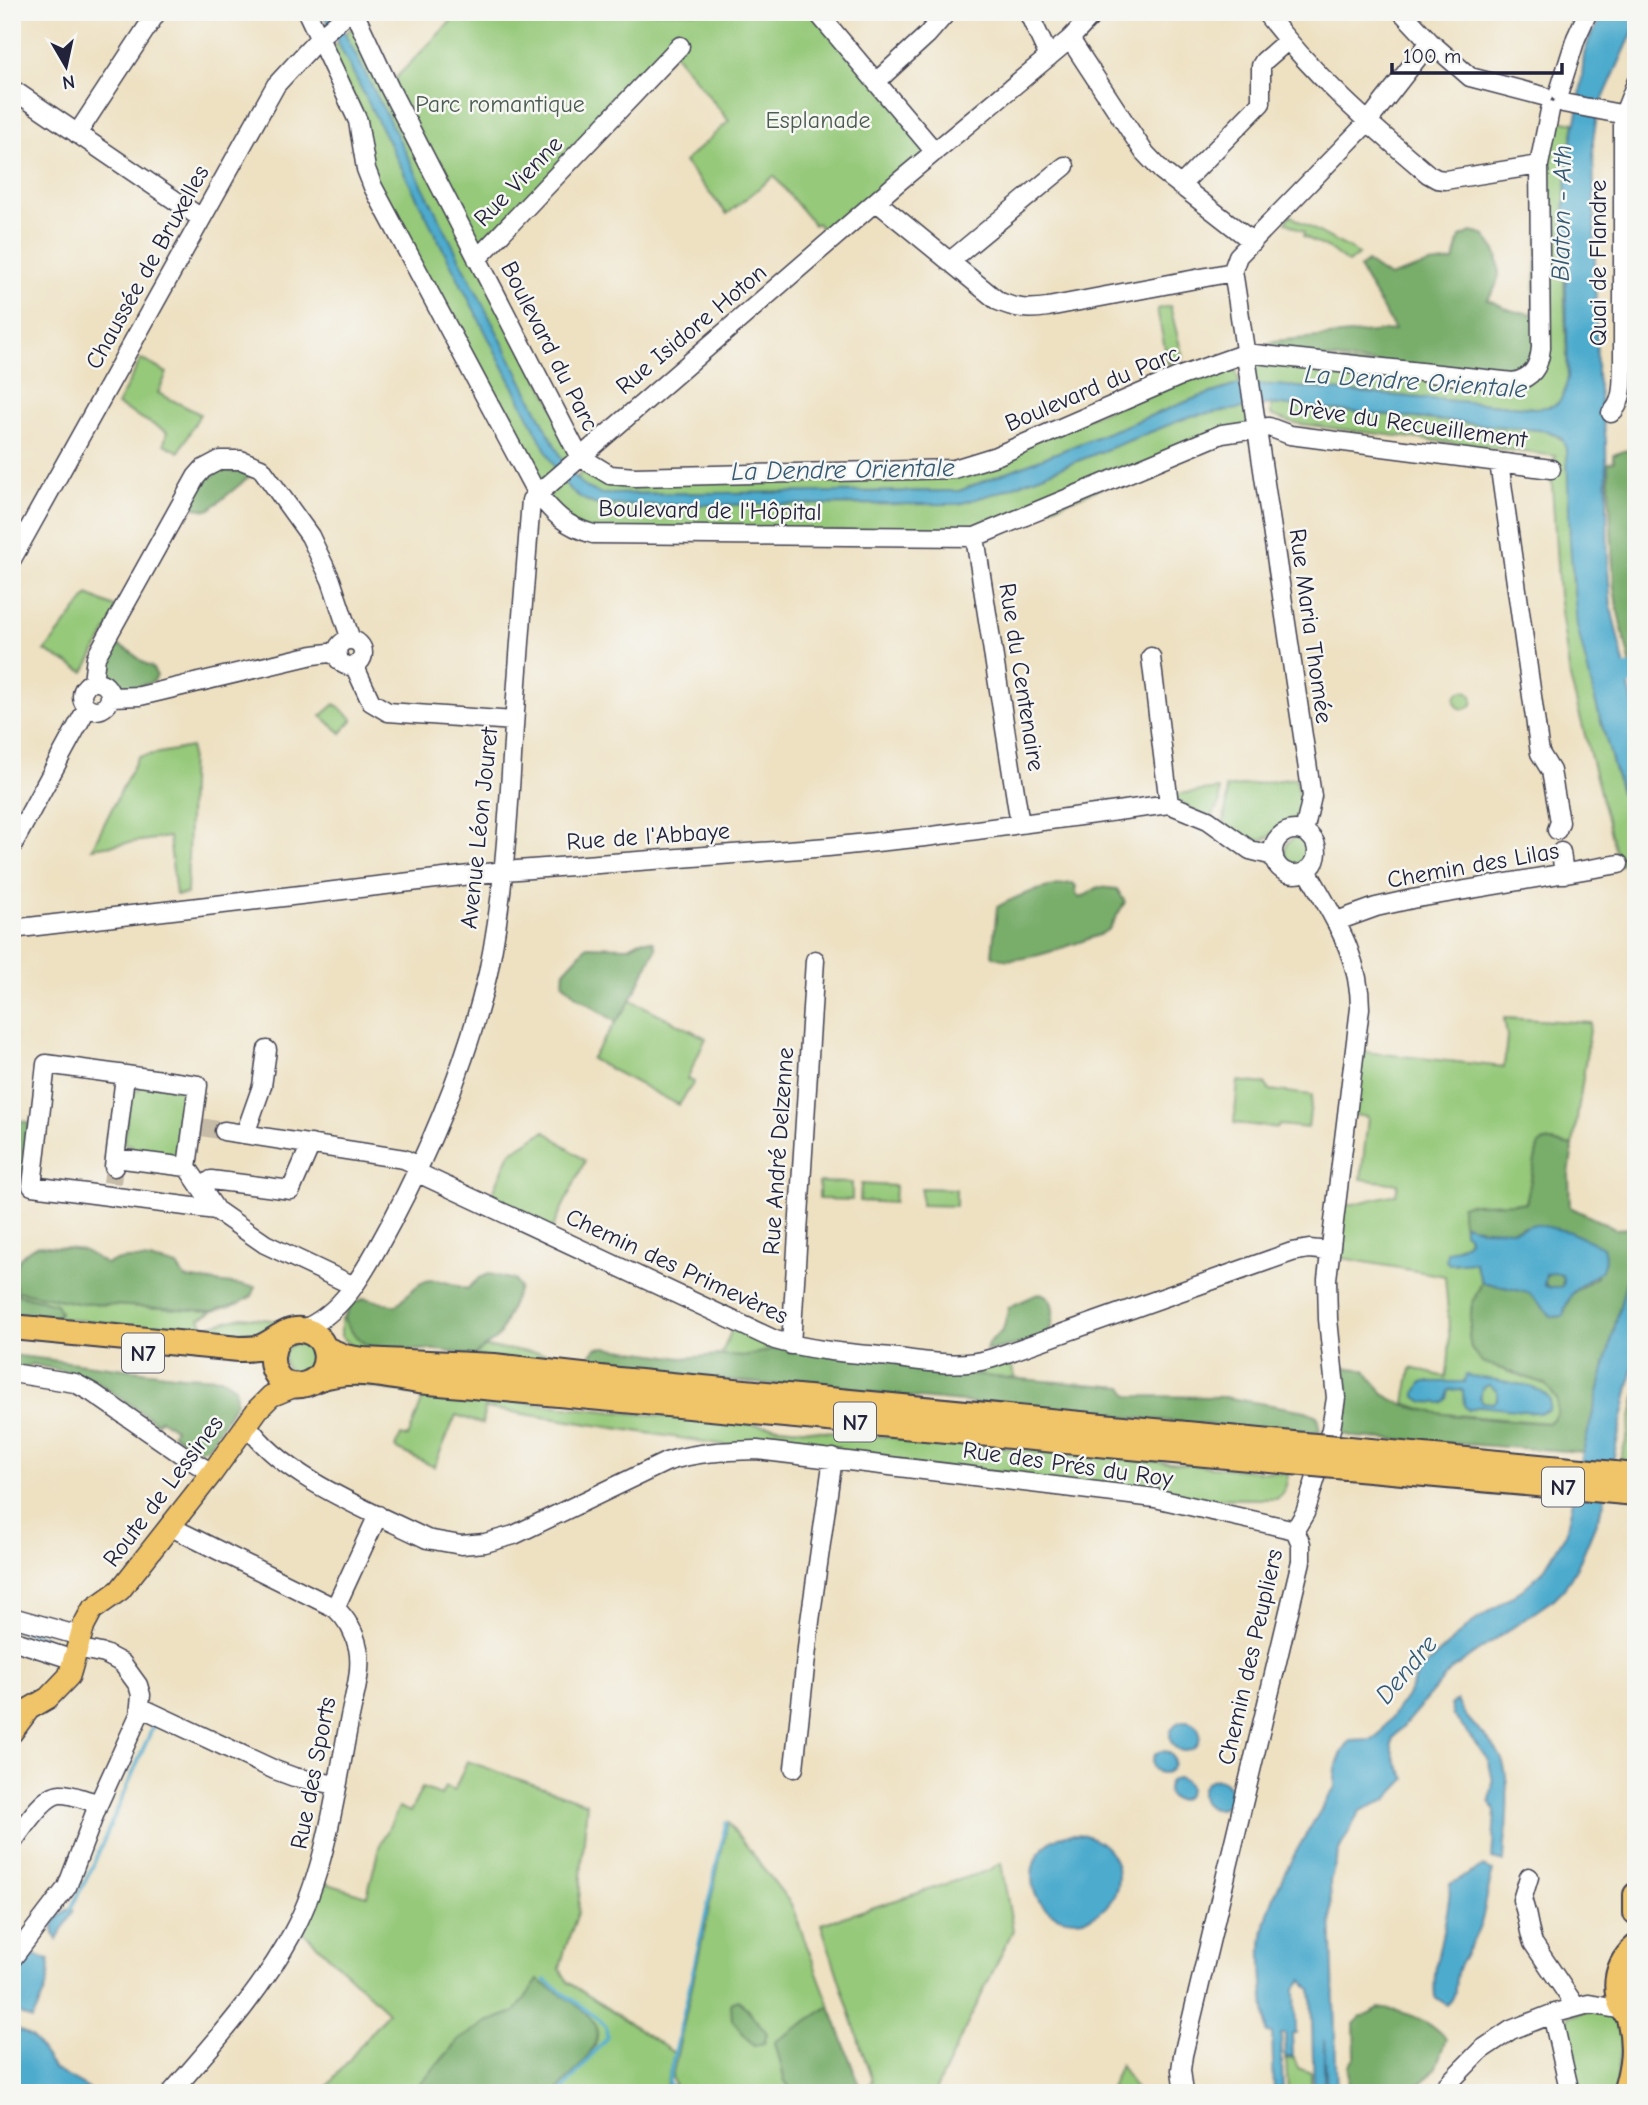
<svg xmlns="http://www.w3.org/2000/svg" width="1648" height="2105" viewBox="0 0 1648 2105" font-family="'Comic Neue',sans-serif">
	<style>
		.green { fill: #96c97a; stroke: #5c765a; stroke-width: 2 }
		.forest { fill: #78ad6a; stroke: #4d6852; stroke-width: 2 }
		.water { fill: #4eabcd; stroke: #386684; stroke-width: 2; fill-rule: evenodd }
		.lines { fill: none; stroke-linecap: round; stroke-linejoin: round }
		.stream { stroke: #4eabcd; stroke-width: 3.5 }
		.river { stroke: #4eabcd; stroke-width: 21 }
		.minor-tunnel { stroke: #c5bba7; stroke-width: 18; stroke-dasharray: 18 9; stroke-linecap: butt }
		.minor-casing { stroke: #413f4f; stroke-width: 21 }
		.major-casing { stroke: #413f4f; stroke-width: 24 }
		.highway-casing { stroke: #413f4f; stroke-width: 28 }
		.minor { stroke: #fff; stroke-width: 18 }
		.major { stroke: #f0c469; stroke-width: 21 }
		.highway { stroke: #f0c469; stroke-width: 24 }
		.highway-bridge-casing { stroke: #413f4f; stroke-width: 28; stroke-linecap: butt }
		.highway-bridge { stroke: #f0c469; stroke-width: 24 }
		.labels { text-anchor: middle; stroke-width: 5; stroke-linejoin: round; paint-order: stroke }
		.shield { fill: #f6f6f2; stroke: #626272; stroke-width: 2 }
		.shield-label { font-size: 23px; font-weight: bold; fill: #22223b }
		.park-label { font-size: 24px; fill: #4b5c51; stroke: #f6f6f2 }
		.street-label { font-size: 24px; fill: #22223b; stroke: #f6f6f2 }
		.water-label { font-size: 26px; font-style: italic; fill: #345975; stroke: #f6f6f2 }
	</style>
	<rect width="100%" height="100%" fill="#f6f6f2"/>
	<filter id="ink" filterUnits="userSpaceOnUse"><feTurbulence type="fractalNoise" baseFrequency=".0143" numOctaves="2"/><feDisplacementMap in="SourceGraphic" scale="14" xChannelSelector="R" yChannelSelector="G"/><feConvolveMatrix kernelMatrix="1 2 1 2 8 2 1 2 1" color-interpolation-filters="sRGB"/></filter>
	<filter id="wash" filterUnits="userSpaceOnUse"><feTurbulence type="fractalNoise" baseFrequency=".00686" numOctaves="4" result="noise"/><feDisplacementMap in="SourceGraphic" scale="28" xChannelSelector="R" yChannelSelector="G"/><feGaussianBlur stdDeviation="1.57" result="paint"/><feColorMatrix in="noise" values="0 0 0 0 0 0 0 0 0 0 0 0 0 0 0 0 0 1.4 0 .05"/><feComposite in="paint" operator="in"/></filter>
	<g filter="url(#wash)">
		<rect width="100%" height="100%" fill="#eee1c2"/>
		<!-- green -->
		<path class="green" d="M460,12H817L935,152L828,236L817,223L814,225L774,176L727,214L684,162L729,121L674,53L477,259L579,456L558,474L588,502L598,505L959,504L999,492L1191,416L1254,405L1257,427L994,530L593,534L552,512L373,187L328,53L353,26L389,85Z
			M1549,118L1575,123C1558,207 1564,293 1568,378C1562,403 1560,408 1534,408L1275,385L1251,386L1246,354L1527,379Z
			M1290,215C1312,230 1336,240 1359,254L1348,263L1331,250L1303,236L1304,232L1286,222Z
			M1170,306L1183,358L1168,364L1157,309Z
			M141,359L167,373L158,393L200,414L179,452L164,444L167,432L117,405Z
			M1234,365L1240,384L1196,398L959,491L601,494L585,487L576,480L586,464L608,478L954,473L1180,380Z
			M1271,404L1548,431L1564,441L1567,451L1573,588L1595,700L1626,810L1636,835V861L1619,865L1570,678L1559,596L1551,469L1556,456L1293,423L1271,415Z
			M88,595L119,609L84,672L45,651Z
			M1455 700a9 9 0 1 1 18 0a9 9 0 1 1-18 0Z
			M335,704L353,719L341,733L321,716Z
			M191,747L187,894L176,895L169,837L92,848L138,757Z
			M1296,778L1299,798H1306C1301,820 1296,815 1281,827C1267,838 1270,839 1250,842L1224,823C1225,810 1229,801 1226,788Z
			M1219,789L1220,802L1209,820L1170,795Z
			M1285 851a13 13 0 1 1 26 0a13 13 0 1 1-26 0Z
			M631,1000L706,1038L687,1079L694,1082L679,1105L591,1059Z
			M1504,1018L1591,1023L1573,1146L1545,1141L1539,1146L1526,1203L1462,1206L1464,1232L1468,1235L1469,1240L1465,1244L1456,1247L1454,1264L1467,1261L1474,1262L1482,1282L1472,1304L1469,1336L1494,1367L1545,1384L1557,1399V1414L1549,1423L1434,1413L1405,1403L1411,1368L1446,1377C1453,1345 1447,1308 1445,1276L1330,1256L1336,1208L1396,1194L1398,1184L1361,1179L1368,1117L1347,1114L1355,1051L1504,1067L1507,1036Z
			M1238,1081L1265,1084L1270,1090L1312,1095L1308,1128L1279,1125L1278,1128L1234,1123Z
			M140,1082L186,1088L185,1097L193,1098L186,1152H178L177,1159L131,1154L132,1145L124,1144L130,1089L139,1091Z
			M545,1131L585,1161L549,1235L487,1206L510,1153Z
			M23,1148L30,1151L32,1179L14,1172Z
			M819,1182L852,1183V1200L819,1199Z
			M861,1184L895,1186L894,1203L860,1201Z
			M921,1188L956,1189V1206L921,1205Z
			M17,1291L77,1303L213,1311L200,1318L204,1327L242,1317L303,1323L266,1339L215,1341L186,1331L57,1318L60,1312L56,1304L12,1293Z
			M348,1312L344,1319L381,1352L356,1350L341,1336V1320Z
			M735,1322L791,1345L746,1356L721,1355Z
			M284 1358a15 15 0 1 1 30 0a15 15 0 1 1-30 0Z
			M485,1347L591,1358L593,1368L473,1356Z
			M1008,1353L1015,1379L969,1375L961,1364Z
			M351,1383L574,1408L1288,1474C1287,1485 1285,1491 1277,1499L1155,1498L757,1450L485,1408L482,1424L456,1415L434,1467L395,1448L401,1435L408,1437L424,1396Z
			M1636,1394V1461L1618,1466L1627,1438Z
			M467,1761L587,1803L578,1913L565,1949L560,1969L568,1982L674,2053L666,2086L675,2093H555L595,2046L515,2012C462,2030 448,2052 412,2093H322L388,2012L301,1930L322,1882L367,1896L379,1847L399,1807L410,1812L422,1788L441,1795L445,1787L454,1791Z
			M728,1822L791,1904L830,2006L775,2042L785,2081L794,2093H685L675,2086L672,2078Z
			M1001,1863L1013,1930L934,2093H862L872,2081L821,1924L987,1871Z
			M1587,2011L1611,2014L1624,2030L1615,2093H1576L1564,2031L1569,2016Z
			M1294,2058L1298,2068L1311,2073V2093H1288L1286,2059Z
			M1120,2064L1138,2093H1108Z"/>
		<!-- forest -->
		<path class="forest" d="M1471,232L1484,235C1502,253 1505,280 1487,300C1497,302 1505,309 1514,311C1527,314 1529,311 1542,319L1527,379L1263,351L1265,346L1274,341L1395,330L1359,268L1367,262L1389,277L1429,264L1454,261L1460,237Z
			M1627,450L1636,453V686L1618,612L1614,588L1608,463L1614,462L1613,455Z
			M223,470L247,474L249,477L209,510L195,508C190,489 207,477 223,470Z
			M112,644C134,648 136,661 152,667L157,676L153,682L129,689L114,685C100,665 102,665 112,644Z
			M1073,883L1076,886L1075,891L1079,897L1086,895L1098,887L1117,889L1125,902L1109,929L1099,935C1076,943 1011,970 992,955L997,907C1021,893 1045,886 1073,883Z
			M642,940L653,941L656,948L631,1000L616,1022L576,996L563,983L564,971L587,946L629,947Z
			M12,1119L36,1124L30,1151L26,1152L12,1143Z
			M1544,1141L1573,1146L1569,1175L1570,1207L1615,1229L1632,1228L1636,1232V1243L1583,1452L1354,1437L1337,1432L1344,1403L1343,1367L1365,1370C1372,1380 1379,1390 1390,1398C1423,1418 1508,1420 1549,1423L1557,1414V1399L1545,1384L1482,1362L1471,1349L1469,1336L1472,1304L1482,1282L1529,1293L1552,1317L1563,1316L1571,1294L1597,1277L1524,1226C1506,1235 1482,1230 1464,1224L1461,1216V1206L1468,1204L1526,1203L1538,1146Z
			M38,1245L83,1250L106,1264C128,1255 154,1259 177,1266L185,1278L256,1287L252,1296L240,1303L213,1311L77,1303L17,1291C8,1270 19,1254 38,1245Z
			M1545 1281a9 9 0 1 1 18 0a9 9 0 1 1-18 0Z
			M489,1274L515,1280L519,1288L499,1336L473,1356C461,1354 448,1351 435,1350C395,1348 366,1362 344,1319L351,1304L365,1298L396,1306C427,1275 425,1275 467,1289L479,1278Z
			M12,1293L56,1304L60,1312L57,1318L12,1313Z
			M1040,1293C1060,1299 1053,1325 1046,1339L986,1351L988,1343L1003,1330L1009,1307Z
			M791,1345L961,1364L969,1375L1123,1387L1129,1396L1224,1397L1306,1411L1317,1416L1320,1431L1287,1432L594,1368L591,1354L596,1348L605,1347L682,1358L721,1355L746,1356Z
			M12,1355L182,1376L221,1378L235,1387L236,1402L208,1447L197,1450L172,1433L175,1429L160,1419L157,1423L97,1382L80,1375L32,1364L27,1367H12Z
			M538,1980C558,1994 611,2017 594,2047C585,2064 567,2079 555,2093H412L459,2040L487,2022L515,2012Z
			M739,2000L767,2033L764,2043L754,2046L732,2020L731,2003Z
			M830,2006L862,2093H794L785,2081L775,2042Z
			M1379,2008C1405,2011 1429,2019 1446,2039L1435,2070L1410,2093H1348L1349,2065L1355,2056L1354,2024L1361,2017Z"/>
		<!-- water -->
		<path class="water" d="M322,12H334L566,467L585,487L601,494L959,491L1196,398L1240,384L1275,385L1534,408C1560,408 1562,403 1568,378L1564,212L1569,154L1579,107L1584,54L1590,37L1605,12H1636V25L1598,110L1593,140L1597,374L1606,440L1608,568L1611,607L1636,716V835L1626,810L1595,700L1577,626L1570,543L1567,451L1561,437L1548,431L1271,404L1191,416L999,492L959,504L598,505C580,500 568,490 558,474Z
			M1464,1224L1481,1229L1515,1230L1535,1224L1570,1232L1603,1247C1613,1279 1581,1277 1571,1295C1567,1301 1565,1309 1563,1316L1552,1317L1529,1293L1482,1282L1474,1262L1449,1264L1446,1261L1447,1252L1465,1244L1469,1240L1468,1235L1464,1232ZM1555,1273L1562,1275L1564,1282L1561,1288H1549L1544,1285L1546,1274Z
			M1636,1243V1355L1603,1506L1580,1561L1564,1589L1554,1599L1452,1669L1393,1738C1388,1753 1399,1766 1406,1779L1386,1800L1360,1811L1340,1848L1330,1881L1337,2093H1327L1324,2040V2093H1314L1311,1989L1302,1980L1295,1989L1296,2034H1292L1293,2057H1286L1285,2034H1281L1283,2093H1274L1272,2034L1267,2033C1265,2005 1261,1976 1262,1947C1263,1897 1309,1830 1335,1787C1334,1771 1339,1754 1350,1741L1372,1740L1378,1736L1406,1697L1419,1672L1469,1625L1523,1589L1543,1571L1566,1533L1583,1452Z
			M1466,1375C1486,1380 1541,1382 1550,1400L1549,1410L1541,1413L1480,1406L1468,1410L1464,1405L1463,1391L1460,1389L1449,1390L1447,1399L1442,1403L1424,1402L1416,1397V1392L1422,1382H1465ZM1489,1385L1497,1391V1399L1493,1403L1483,1402L1480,1397L1482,1388Z
			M1457,1700C1465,1721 1486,1734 1498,1752C1514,1776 1505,1833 1504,1862L1492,1859L1495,1811L1490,1801L1493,1782L1491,1772L1488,1759L1453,1715L1450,1705Z
			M1170 1736a15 15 0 1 1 30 0a15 15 0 1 1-30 0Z
			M1152 1762a11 11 0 1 1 22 0a11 11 0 1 1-22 0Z
			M1167 1789a11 11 0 1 1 22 0a11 11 0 1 1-22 0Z
			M1201 1794a15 15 0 1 1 30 0a15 15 0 1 1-30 0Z
			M1032 1877a43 43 0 1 1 86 0a43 43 0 1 1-86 0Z
			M1482,1867L1493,1871C1488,1887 1486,1904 1482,1920C1478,1937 1464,1953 1458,1970C1453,1984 1459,1995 1447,2005L1435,1997C1431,1959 1450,1922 1450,1884Z
			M71,1908L73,1911L57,1940C48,1927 58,1914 71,1908Z
			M34,1955L49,1960C53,1979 40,2003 32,2020L12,2010C14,2005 17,2001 19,1995C23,1979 15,1963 34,1955Z
			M12,2026L32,2037L54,2069L96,2093H26L12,2089Z"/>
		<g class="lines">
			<!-- stream -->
			<path class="stream" d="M12,1628L45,1637
				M71,1908L91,1870L155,1722
				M545,1980L599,2019L606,2027L607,2037L560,2093
				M680,2093L668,2083L726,1823"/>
			<!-- river -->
			<path class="river" d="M1612,680L1636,673"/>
		</g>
	</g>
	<g filter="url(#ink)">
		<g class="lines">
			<!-- minor-tunnel -->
			<path class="minor-tunnel" d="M201,1127L224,1131
				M112,1183L114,1167"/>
			<defs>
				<path id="minor" d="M307,12L358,121L366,169L373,187L536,492C554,514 565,526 593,534L975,537L1222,434L1269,427L1290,435L1551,469
					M354,12L390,89L579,456L610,475L635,477L954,469L996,456L1178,377L1246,353L1513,382C1532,378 1539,368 1541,348L1539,165L1550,110
					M817,12L935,152
					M1028,12L1049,57
					M1265,12C1312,74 1369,124 1428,174L1437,179L1445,180L1539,165
					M1402,12L1430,42L1470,77L1543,96
					M1070,39L1144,152L1162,171L1253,242
					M876,82L927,35L947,12
					M12,89L201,218
					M1559,92L1576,38L1588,12
					M1563,103L1636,117
					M77,134L157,12
					M1180,186L1261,103V66L1264,61L1287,41
					M877,202L998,301C1016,309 1029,310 1048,307L1233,272
					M477,259L680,46
					M949,262L1065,166
					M1611,413C1625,402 1622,377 1623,361V116L1636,83
					M1499,462L1540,753L1551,771L1560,822L1557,830
					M975,537L1020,824
					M12,559L276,85L323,34L349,12
					M337 653a13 13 0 1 1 26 0a13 13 0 1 1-26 0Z
					M1151,657L1169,804
					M354,665L371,702L388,712L514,721
					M82 696a14 14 0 1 1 28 0a14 14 0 1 1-28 0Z
					M93,682L96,657L196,477L203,469L220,460H241L261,468L310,536L331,580L351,640
					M111,697L140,696L313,655L329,653L338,656
					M1273 852a22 22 0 1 1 44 0a22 22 0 1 1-44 0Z
					M1304,832L1312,796L1233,270L1238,256L1367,123L1430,42
					M12,846L87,708
					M1561,852L1564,874
					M1337,921L1376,907L1412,899L1619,864
					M12,929L504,871L828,847L925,837L1169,804L1208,820L1250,850L1274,856
					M224,1131L404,1159L419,1166
					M245,1134L262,1086L267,1050
					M115,1158L187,1167
					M114,1167L125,1076
					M416,1172L775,1340C813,1351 851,1353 890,1357C924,1361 960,1369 993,1358L1292,1252L1309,1249L1330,1251
					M202,1188L211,1180L291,1190L311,1144
					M216,1210L32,1186L46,1064L198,1085L187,1167L216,1210L265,1244L354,1286
					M301,1330C346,1313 369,1263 391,1223C432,1145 468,1059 488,973C504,897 508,819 513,742C518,661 525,580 531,500L896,184L1070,39L1095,12
					M791,1345L815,960
					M12,1373L75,1383L93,1393L187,1458L212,1473
					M247,1424C280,1476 372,1512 427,1539L461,1545L485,1543L514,1535L666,1462C696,1452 725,1451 757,1450L1155,1498L1295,1530
					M169,1526L335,1608C346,1618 355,1633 358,1648C363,1671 353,1699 349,1722C336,1790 326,1871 293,1932C261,1992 215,2042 171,2093
					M1295,1530L1305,1513L1331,1429L1336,1398L1328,1319L1327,1279L1360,1008C1360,954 1332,916 1307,870
					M335,1608L378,1515
					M12,1617L80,1636
					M12,1640L74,1660
					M140,1707L275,1770L294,1777L337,1785
					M794,1768L810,1621L833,1458
					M12,1843C22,1830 43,1795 60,1794C70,1793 84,1800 94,1802L98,1805
					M1529,1877L1522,1900C1528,1914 1528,1929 1533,1943L1576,2007
					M12,1959L67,1887L98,1805L139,1715L141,1695L138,1685L122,1663L105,1654L77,1648
					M1552,2014L1570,2093
					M1184,2093L1181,2070L1183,2055L1301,1561V1544L1295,1530
					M1439,2093L1481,2050L1511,2030L1552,2014L1589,2004L1623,2010"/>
				<path id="major" d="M12,1732L29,1709L48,1698L69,1676L84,1625L92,1610L120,1590L212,1473L258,1409L271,1396L295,1386"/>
				<path id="highway" d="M12,1327L239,1349C246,1349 254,1349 261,1347C274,1342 286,1328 301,1330C331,1333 335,1375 306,1384C277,1393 263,1361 278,1339
					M325,1349L345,1357L363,1360L494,1366L618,1380L1293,1444
					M317,1379C351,1367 384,1375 418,1381L1292,1462
					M1349,1449L1636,1476
					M1347,1467L1636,1493
					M1636,1895V1913
					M1636,1947C1611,1969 1611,2002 1636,2024
					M1625,2093C1633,2066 1636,2046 1629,2018"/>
			</defs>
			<!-- minor casing -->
			<use href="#minor" class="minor-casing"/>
			<!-- major casing -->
			<use href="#major" class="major-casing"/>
			<!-- highway casing -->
			<use href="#highway" class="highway-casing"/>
			<!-- minor -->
			<use href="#minor" class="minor"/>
			<!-- major -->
			<use href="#major" class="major"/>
			<!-- highway -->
			<use href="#highway" class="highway"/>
			<defs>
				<path id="highway-bridge" d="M1293,1444L1349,1449
					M1292,1462L1347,1467"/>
			</defs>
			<!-- highway-bridge casing -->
			<use href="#highway-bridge" class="highway-bridge-casing"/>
			<!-- highway-bridge -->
			<use href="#highway-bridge" class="highway-bridge"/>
		</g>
	</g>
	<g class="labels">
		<!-- shield labels -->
		<g class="shield">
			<rect x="122" y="1333.5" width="42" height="39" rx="5"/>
			<rect x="834" y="1402.5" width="42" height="39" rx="5"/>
			<rect x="1542" y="1467.5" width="42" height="39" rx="5"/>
		</g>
		<g class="shield-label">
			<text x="143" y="1361">N7</text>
			<text x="855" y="1430">N7</text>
			<text x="1563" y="1495">N7</text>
		</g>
		<!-- park labels -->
		<g class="park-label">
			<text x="500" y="112">Parc romantique</text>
			<text x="818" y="128">Esplanade</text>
		</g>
		<!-- street labels -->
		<g class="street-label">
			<text transform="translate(518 181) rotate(-46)" y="8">Rue Vienne</text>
			<text transform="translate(1598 263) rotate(-90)" y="8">Quai de Flandre</text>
			<text transform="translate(147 267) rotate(-61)" y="8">Chaussée de Bruxelles</text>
			<text transform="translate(691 329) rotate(-40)" y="8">Rue Isidore Hoton</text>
			<text transform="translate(550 346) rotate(63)" y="8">Boulevard du Parc</text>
			<text transform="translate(1092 388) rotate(-23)" y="8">Boulevard du Parc</text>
			<text transform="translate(1408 423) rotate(8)" y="8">Drève du Recueillement</text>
			<text transform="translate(710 510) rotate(1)" y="8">Boulevard de l'Hôpital</text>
			<text transform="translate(1311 626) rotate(82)" y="8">Rue Maria Thomée</text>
			<text transform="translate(1022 677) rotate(81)" y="8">Rue du Centenaire</text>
			<text transform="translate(479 828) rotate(-84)" y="8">Avenue Léon Jouret</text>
			<text transform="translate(648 836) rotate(-4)" y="8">Rue de l'Abbaye</text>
			<text transform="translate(1473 865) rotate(-10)" y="8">Chemin des Lilas</text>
			<text transform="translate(778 1151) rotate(-86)" y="8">Rue André Delzenne</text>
			<text transform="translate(677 1266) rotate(25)" y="8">Chemin des Primevères</text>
			<text transform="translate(1068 1464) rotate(8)" y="8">Rue des Prés du Roy</text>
			<text transform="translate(163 1491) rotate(-53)" y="8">Route de Lessines</text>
			<text transform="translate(1250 1657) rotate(-77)" y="8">Chemin des Peupliers</text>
			<text transform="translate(313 1773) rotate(-79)" y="8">Rue des Sports</text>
		</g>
		<!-- water labels -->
		<g class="water-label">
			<text transform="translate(1561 213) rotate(-89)" y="9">Blaton - Ath</text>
			<text transform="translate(1416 381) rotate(4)" y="9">La Dendre Orientale</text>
			<text transform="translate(843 469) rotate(-1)" y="9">La Dendre Orientale</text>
			<text transform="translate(1406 1669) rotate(-50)" y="9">Dendre</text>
		</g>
	</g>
	<!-- margin -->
	<rect width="1648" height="2105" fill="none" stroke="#f6f6f2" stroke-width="42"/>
	<!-- north arrow -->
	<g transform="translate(66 66) rotate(171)" stroke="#f6f6f2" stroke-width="5" paint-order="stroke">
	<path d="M0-5L12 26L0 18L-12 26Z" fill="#22223b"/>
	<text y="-10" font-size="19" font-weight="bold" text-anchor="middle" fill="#22223b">N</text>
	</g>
	<!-- scale -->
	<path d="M1392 63v10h170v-10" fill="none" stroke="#22223b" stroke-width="3.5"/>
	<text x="1403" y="63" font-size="21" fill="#22223b" stroke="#f6f6f2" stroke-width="5" paint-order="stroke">100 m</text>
</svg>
